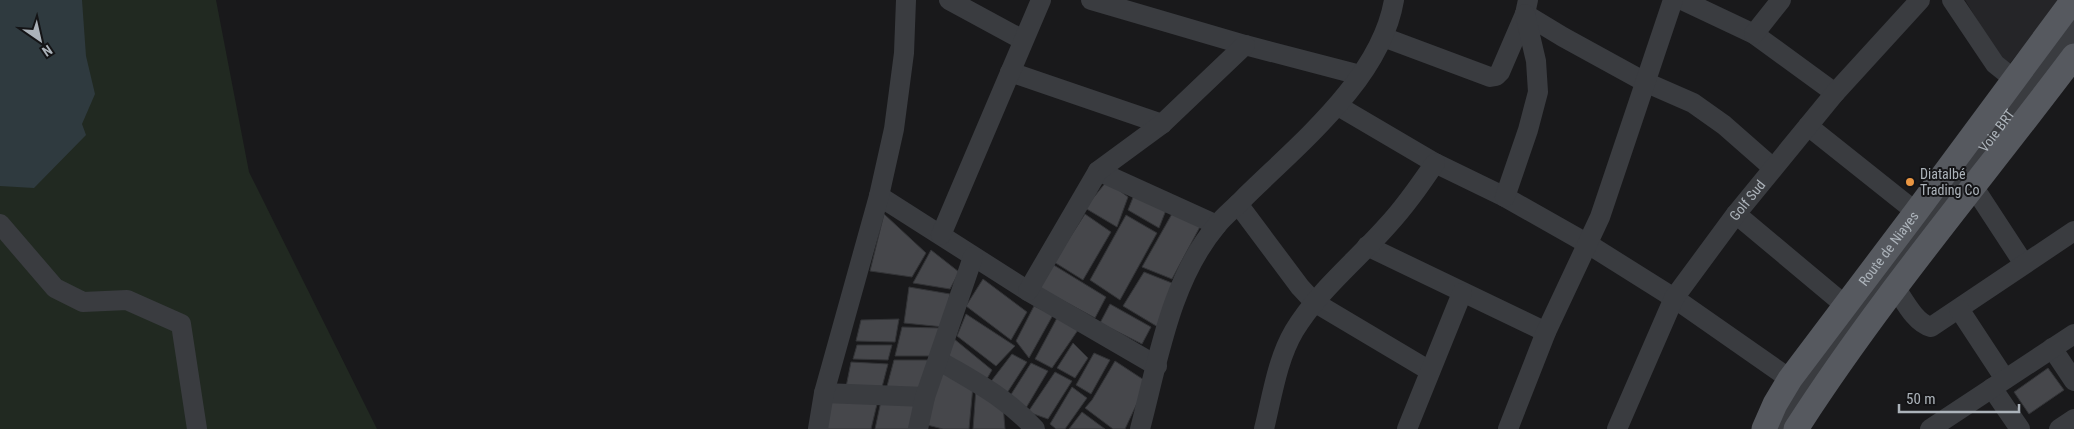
<svg xmlns="http://www.w3.org/2000/svg" width="2074" height="429" viewBox="0 0 2074 429" font-family="'Roboto Condensed',sans-serif">
	<style>
		.built { fill: #252528 }
		.green { fill: #212921 }
		.water { fill: #2f3a3f }
		.building { fill: #46474b; stroke: #333437 }
		.lines { fill: none; stroke-linecap: round; stroke-linejoin: round }
		.minor { stroke: #3a3c40; stroke-width: 20 }
		.major { stroke: #56595f; stroke-width: 25 }
		.poi-dot { fill: #ea9642; stroke: #141416; stroke-width: 2 }
		.labels { text-anchor: middle; stroke-width: 4; stroke-linejoin: round; paint-order: stroke }
		.street-label { font-size: 14px; fill: #acb3ba; stroke: #141416 }
		.poi-label { font-size: 14px; fill: #acb3ba; stroke: #141416; text-anchor: start }
	</style>
	<rect width="100%" height="100%" fill="#19191b"/>
	<!-- built -->
	<path class="built" d="M1965,0H2063L2006,68Z"/>
	<!-- green -->
	<path class="green" d="M0,0H216L249,172L377,429H0Z"/>
	<!-- water -->
	<path class="water" d="M0,0H82L86,56L95,94L82,124L86,135L34,188L0,186Z"/>
	<!-- building -->
	<path class="building" d="M1107,181L1128,197L1117,227L1085,208Z
		M1134,195L1166,210L1159,228L1128,210Z
		M1173,212L1202,223L1172,279L1142,267Z
		M884,214L926,253L912,277L870,271Z
		M1085,214L1111,232L1083,280L1054,262Z
		M1126,215L1157,233L1120,300L1090,280Z
		M931,250L959,272L950,289L913,283Z
		M1052,264L1106,297L1095,318L1036,286Z
		M1144,272L1177,285L1158,327L1123,306Z
		M983,279L1027,312L1011,340L966,306Z
		M909,287L950,294L944,327L904,323Z
		M1110,304L1151,327L1142,344L1100,323Z
		M1034,306L1053,315L1029,358L1016,341Z
		M966,314L1015,346L996,366L957,336Z
		M1057,318L1078,330L1052,368L1035,359Z
		M899,319L895,342L856,341L861,320Z
		M902,327L939,328L933,356H895Z
		M953,338L992,370L985,382L949,356Z
		M1073,343L1088,358L1075,378L1057,368Z
		M857,345H892L888,360L853,359Z
		M1094,353L1110,360L1091,394L1076,385Z
		M1012,354L1027,362L1007,393L989,384Z
		M894,360H931L923,391L886,390Z
		M1115,361L1147,382L1125,429H1113L1085,408L1092,400Z
		M851,362L888,364L881,391L846,387Z
		M1031,363L1048,371L1026,408L1010,396Z
		M941,368L973,386L969,429H943L927,425Z
		M2048,368L2064,390L2029,414L2014,392Z
		M1055,372L1072,381L1048,419L1028,412Z
		M1072,387L1087,398L1065,429H1056L1050,424Z
		M976,388L1003,405L1005,429H973Z
		M828,399L878,400L871,429H823Z
		M881,401L918,402L912,429H875Z
		M1082,412L1105,429H1069Z"/>
	<g class="lines">
		<!-- minor -->
		<g class="minor">
			<path d="M949,0L1023,40"/>
			<path d="M1091,0L1245,45L1360,75"/>
			<path d="M1682,0L1754,34L1835,93"/>
			<path d="M1952,0L1995,64L2025,88"/>
			<path d="M1525,14L1563,37L1645,82L1693,103L1724,125L1773,168"/>
			<path d="M1754,34L1781,0"/>
			<path d="M1383,37L1490,77L1496,76L1500,72L1525,14L1528,0"/>
			<path d="M1010,72L1162,124"/>
			<path d="M1338,106L1435,163L1505,197L1588,244L1674,298L1790,379"/>
			<path d="M1808,126L1916,212"/>
			<path d="M1098,171L1217,225"/>
			<path d="M1973,186L2024,264"/>
			<path d="M879,196L1028,291L1157,366"/>
			<path d="M1505,197L1528,130L1538,92L1536,61L1525,14"/>
			<path d="M1238,204L1300,287L1314,302L1430,371"/>
			<path d="M1736,214L1846,306"/>
			<path d="M0,224L55,288L83,302L127,300L181,324L197,429"/>
			<path d="M941,235L1041,0"/>
			<path d="M1367,246L1546,332"/>
			<path d="M1895,287C1904,300 1915,323 1931,327L2074,231"/>
			<path d="M1028,291L1098,171L1162,124L1245,45"/>
			<path d="M1959,309L2005,379"/>
			<path d="M2052,348L2074,381"/>
			<path d="M938,360C975,382 1006,397 1035,429"/>
			<path d="M1992,388L2020,429"/>
			<path d="M824,393L925,397"/>
			<path d="M818,429L824,393L879,196L894,129L904,53L906,0"/>
			<path d="M918,429L925,397L973,257"/>
			<path d="M1140,429C1158,361 1170,281 1217,225C1225,215 1237,206 1246,196C1300,143 1381,78 1394,0"/>
			<path d="M1264,429C1272,397 1277,360 1294,331C1318,291 1356,261 1387,226C1405,207 1420,185 1435,163"/>
			<path d="M1407,429L1462,293"/>
			<path d="M1508,429L1546,332L1600,217L1673,0"/>
			<path id="s1" d="M1617,429L1674,298L1736,214L1835,93L1920,0"/>
			<path id="s2" d="M1780,429L1793,404L1857,316L2074,28"/>
			<path d="M1930,429L2074,334"/>
			<path d="M2059,429L2074,419"/>
		</g>
		<!-- major -->
		<g class="major">
			<path id="s3" d="M1764,429L1775,404L1790,379L1916,212L2073,0"/>
			<path d="M1796,429C1880,298 1981,180 2074,56"/>
		</g>
	</g>
	<!-- markers -->
	<circle class="poi-dot" cx="1910" cy="182" r="5"/>
	<g class="labels">
		<!-- street labels -->
		<g class="street-label">
			<text dy="5" stroke="none"><textPath href="#s2" startOffset="369">Voie BRT</textPath></text>
			<text dy="5" stroke="none"><textPath href="#s1" startOffset="265">Golf Sud</textPath></text>
			<text dy="5" stroke="none"><textPath href="#s3" startOffset="220">Route de Niayes</textPath></text>
		</g>
		<!-- poi labels -->
		<g class="poi-label">
			<text x="1920" y="179">Diatalbé<tspan x="1920" dy="16">Trading Co</tspan></text>
		</g>
	</g>
	<!-- north arrow -->
	<g transform="translate(40 40) rotate(146)" stroke="#141416" stroke-width="4" paint-order="stroke">
	<path d="M0-4L9 19L0 12L-9 19Z" fill="#acb3ba"/>
	<text y="-8" font-size="14" font-weight="bold" text-anchor="middle" fill="#acb3ba">N</text>
	</g>
	<!-- scale -->
	<path d="M1899 404v8h120v-8" fill="none" stroke="#acb3ba" stroke-width="2.5"/>
	<text x="1906" y="404" font-size="15" fill="#acb3ba" stroke="#141416" stroke-width="4" paint-order="stroke">50 m</text>
</svg>
